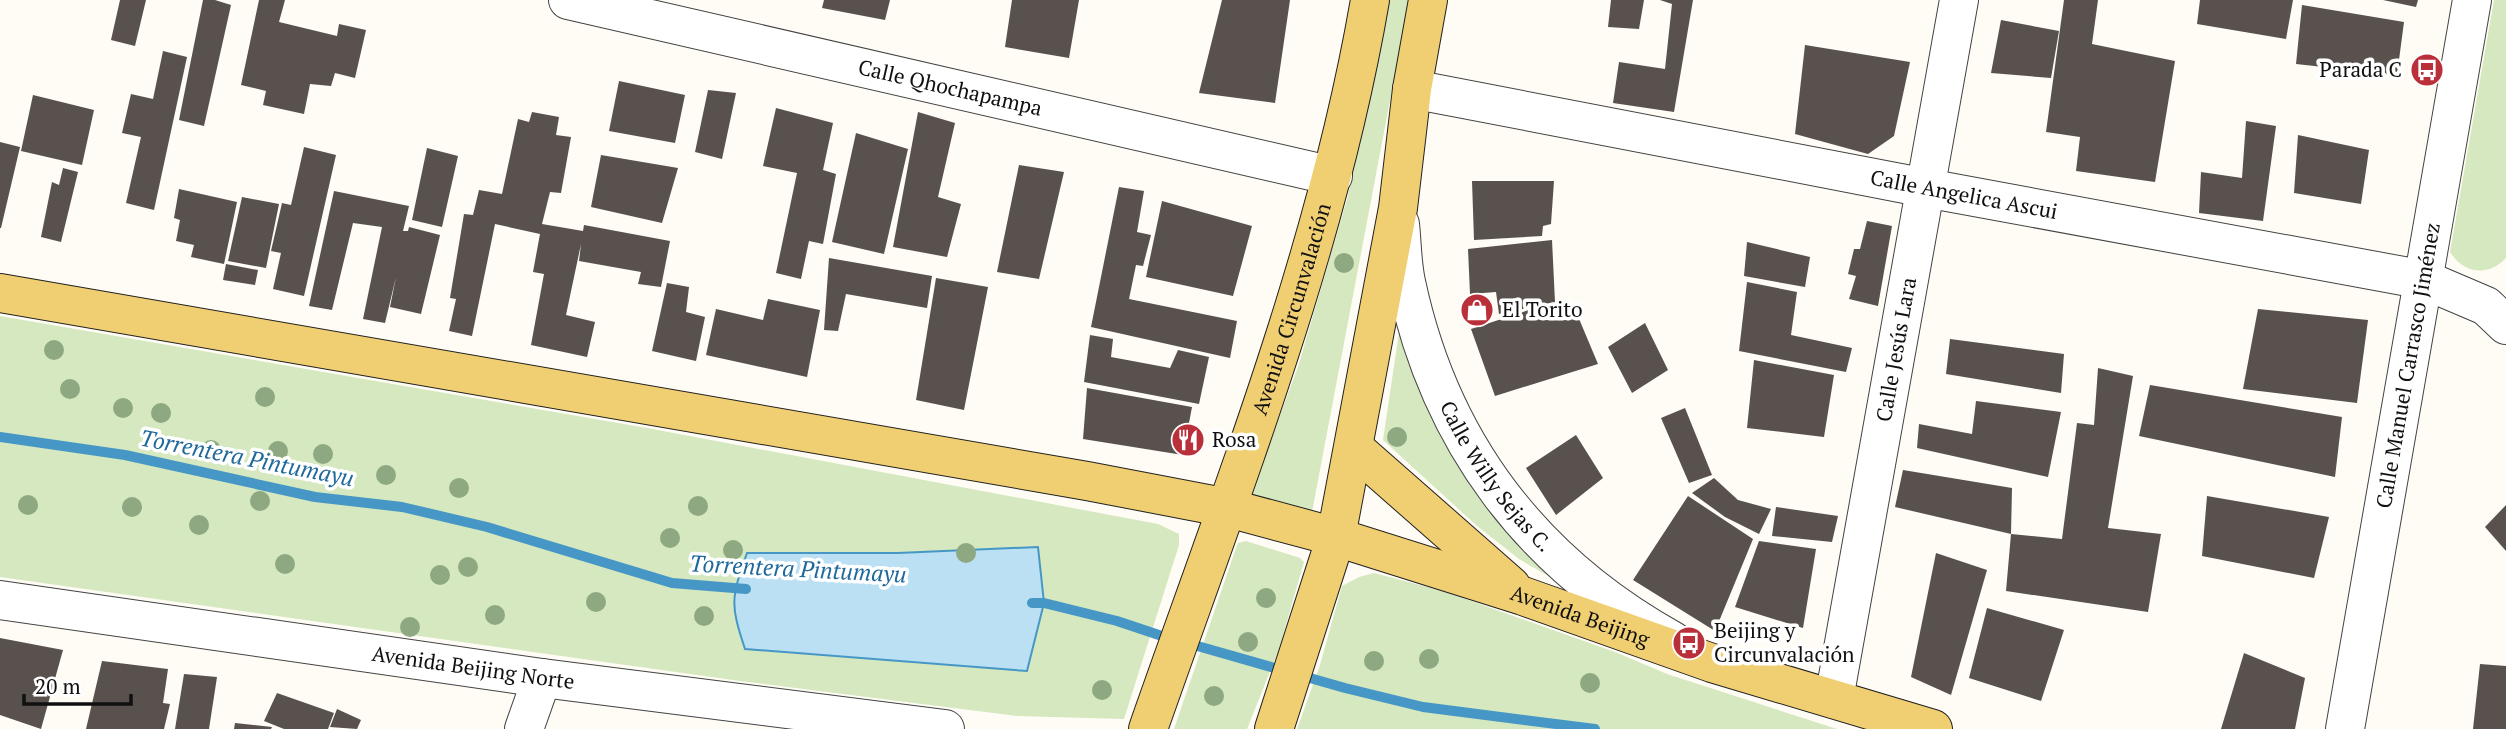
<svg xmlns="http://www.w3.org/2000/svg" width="2506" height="729" viewBox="0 0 2506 729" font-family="'PT Serif',serif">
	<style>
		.green { fill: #d5e8bf }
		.water { fill: #bbe0f3; stroke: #4697c6; stroke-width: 2 }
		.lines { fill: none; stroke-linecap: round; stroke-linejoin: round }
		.stream { stroke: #4697c6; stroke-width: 10 }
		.building { fill: #58514d }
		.minor-casing { stroke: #434343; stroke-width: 40 }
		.major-casing { stroke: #212121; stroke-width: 40 }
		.minor { stroke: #fff; stroke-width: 38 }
		.major { stroke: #f0ce72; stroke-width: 38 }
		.tree { fill: #8ea981 }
		.labels { text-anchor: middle; stroke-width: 7; stroke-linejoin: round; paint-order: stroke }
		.poi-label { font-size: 21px; fill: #101010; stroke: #fff; text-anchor: start }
		.street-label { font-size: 21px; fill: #101010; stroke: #fff }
		.water-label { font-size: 23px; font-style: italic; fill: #1f699c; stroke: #fff }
	</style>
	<rect width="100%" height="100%" fill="#fefcf4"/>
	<!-- green -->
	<path class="green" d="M1389,0H1409L1312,512L1250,495L1298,367L1348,196Z
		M2494,0H2506V258C2488,277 2464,274 2450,252Z
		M0,316L647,428L1158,524L1179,534V545L1124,719L1017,716L740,681L0,577Z
		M1401,319L1583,596L1519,559L1476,525L1383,440Z
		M1246,541L1300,558L1304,562L1279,649L1247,729H1174L1235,551L1238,543Z
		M1374,573L1443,591L1615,652L1667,674L1837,729H1297L1320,665L1342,586L1359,577Z"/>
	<!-- water -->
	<path class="water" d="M1038,547L1044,603L1027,671L745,649C730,604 731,598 747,553H898Z"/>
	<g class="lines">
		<!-- stream -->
		<path class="stream" d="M0,437L125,455L315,497L402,507L487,527L672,583L746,589
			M1032,603H1044L1117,621L1171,639
			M1187,643L1345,688L1423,707L1595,729"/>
	</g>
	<!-- building -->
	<path class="building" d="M120,0H146L135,46L111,40Z
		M203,0H215L231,5L204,126L179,120Z
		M259,0H285L279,22L337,36L339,24L366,30L355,78L335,73L331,86L310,84L304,114L263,105L266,91L241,85Z
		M824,0H890L885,20L822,8Z
		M1012,0H1079L1069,58L1005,47Z
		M1222,0H1290L1275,103L1199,93Z
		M1611,0H1644L1639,29L1608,27Z
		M1660,0H1693L1674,112L1613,103L1619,62L1665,69L1672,4Z
		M2064,0H2098L2092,44L2175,61L2155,182L2076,171L2080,137L2046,132Z
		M2200,0H2293L2286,39L2197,24Z
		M2383,0H2418L2416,7Z
		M2302,5L2404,22L2397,75L2296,64Z
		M2001,20L2059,31L2051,78L1991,73Z
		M1805,45L1910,62L1894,136L1868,154L1795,134Z
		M163,51L187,57L154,210L126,203L141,137L122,133L131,94L153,99Z
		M619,81L685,95L675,143L609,131Z
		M708,90L736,93L722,159L695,152Z
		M33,95L94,110L82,165L21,151Z
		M776,108L833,123L823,170L836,174L823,244L809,241L801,279L776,273L797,173L763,166Z
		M532,112L559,117L556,135L571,137L561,193L550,192L542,224L583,231L584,225L670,241L661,287L638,284L641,272L579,261L581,244L566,315L595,322L587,357L531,345L544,274L533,272L540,234L495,224L472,336L449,331L456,299L450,298L464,214L473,215L479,190L502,194L518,119L529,122Z
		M918,112L955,123L938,197L961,204L947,257L893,247Z
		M2246,121L2276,126L2263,221L2199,213L2201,172L2242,178Z
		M856,133L908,149L884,254L832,242Z
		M2298,135L2369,150L2361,204L2294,193Z
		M0,142L20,147L1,228H0Z
		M304,147L336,155L304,296L273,289L281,253L271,251L282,203L291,205Z
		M427,148L458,156L442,227L412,220Z
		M601,155L678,168L662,223L591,207Z
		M1019,165L1064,172L1039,279L997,272Z
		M63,168L78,172L61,242L41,237L52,182L59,185Z
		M1472,181H1554L1551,224L1543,226L1542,236L1474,240Z
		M1119,187L1144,191L1137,232L1151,235L1143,266L1136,265L1129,299L1237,321L1230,358L1091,327Z
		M179,189L237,202L224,264L191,257L194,245L176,241L180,220L174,218Z
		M334,191L409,206L403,231H408L409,227L440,235L421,314L390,307L396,277L385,323L363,319L382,227L353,223L332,310L309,306Z
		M242,197L279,204L266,268L228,261Z
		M1162,201L1252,226L1233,296L1146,277Z
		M1867,221L1892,226L1878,306L1849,299L1856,276L1848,274L1854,249H1860Z
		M1552,240L1555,302L1499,314L1496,292L1470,294L1468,249Z
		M1747,242L1810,257L1805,287L1744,276Z
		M829,258L932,276L927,308L846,294L838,331L824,330Z
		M226,264L258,270L255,285L223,280Z
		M936,278L988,287L964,410L916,400Z
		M1747,282L1797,292L1791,335L1852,348L1846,372L1739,351Z
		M667,283L689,287L686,312L705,317L696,361L652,351Z
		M768,299L820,310L807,377L706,355L716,309L763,320Z
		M1547,304L1549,318L1577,314L1598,364L1495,396L1471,329Z
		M2258,309L2368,320L2357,403L2243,389Z
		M1645,323L1668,370L1632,393L1608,347Z
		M1090,335L1113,339L1111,357L1170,368L1178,350L1209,357L1199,404L1084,382Z
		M1950,339L2064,354L2061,393L1946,374Z
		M1754,360L1834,375L1824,437L1747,428Z
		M2098,368L2133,376L2108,528L2161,534L2148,612L2006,591L2011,534L1895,507L1903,470L2012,488L2011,534L2062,539L2077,423L2094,425Z
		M2150,385L2342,417L2335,477L2139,436Z
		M1087,388L1192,407L1183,455L1083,439Z
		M1976,401L2061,412L2048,477L1917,448L1919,424L1972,434Z
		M1685,408L1712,475L1689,483L1661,418Z
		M1576,435L1603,478L1556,515L1526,468Z
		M1714,478L1738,500L1771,509L1759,534L1725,517L1692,493Z
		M1688,496L1753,539L1715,631L1633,580Z
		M2207,496L2329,517L2314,578L2202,556Z
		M2506,505V551L2485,527Z
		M1776,507L1838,516L1832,542L1772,536Z
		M1759,541L1816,549L1803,628L1735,607Z
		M1936,553L1987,570L1951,695L1911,677Z
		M1987,608L2064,630L2041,701L1969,678Z
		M0,638L63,650L41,729L0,715Z
		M2244,653L2305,678L2295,729H2221Z
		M102,661L168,669L163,703L170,704L164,729H86Z
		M2480,664L2506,666V729H2473Z
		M184,674L217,677L209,729H175Z
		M277,693L334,713L328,729H284L264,721Z
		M337,709L361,720L357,729L330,727Z
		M235,723L272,727L271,729H234Z"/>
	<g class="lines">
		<defs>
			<g id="minor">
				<path id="s1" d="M568,0L1333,176"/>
				<path id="s2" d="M1412,89L1926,188L2425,280L2486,306L2506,325"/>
				<path id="s3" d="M1400,224C1402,243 1402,264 1406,282C1440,442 1531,562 1673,641"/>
				<path id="s4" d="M0,600L542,678L945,729"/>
				<path id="s5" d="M1834,699L1959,0"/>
				<path d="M524,729L542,678"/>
				<path id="s6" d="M2345,729L2472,0"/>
			</g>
			<g id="major">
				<path id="s7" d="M0,293L1087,481L1228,508L1336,537L1523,596L1712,663L1933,729"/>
				<path d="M1354,448L1511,586"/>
				<path id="s8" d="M1148,729C1232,489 1327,251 1370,0"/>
				<path d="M1274,729L1336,537L1398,208L1412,89L1428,0"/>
			</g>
		</defs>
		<!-- minor casing -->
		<use href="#minor" class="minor-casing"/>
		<!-- major casing -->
		<use href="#major" class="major-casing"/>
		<!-- minor -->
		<use href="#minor" class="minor"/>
		<!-- major -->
		<use href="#major" class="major"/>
	</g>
	<!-- trees -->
	<g class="tree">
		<circle cx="1344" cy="263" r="10"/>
		<circle cx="54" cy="350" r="10"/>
		<circle cx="70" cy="389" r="10"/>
		<circle cx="265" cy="397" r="10"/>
		<circle cx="123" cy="408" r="10"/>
		<circle cx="161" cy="413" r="10"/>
		<circle cx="1397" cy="437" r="10"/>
		<circle cx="211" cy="450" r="10"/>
		<circle cx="278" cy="451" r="10"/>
		<circle cx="323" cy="454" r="10"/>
		<circle cx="386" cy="475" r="10"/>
		<circle cx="459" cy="488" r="10"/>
		<circle cx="260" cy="501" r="10"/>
		<circle cx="28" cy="505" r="10"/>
		<circle cx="698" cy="506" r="10"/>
		<circle cx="132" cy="507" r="10"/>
		<circle cx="199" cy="525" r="10"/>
		<circle cx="670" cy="538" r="10"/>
		<circle cx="733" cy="550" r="10"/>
		<circle cx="966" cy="553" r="10"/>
		<circle cx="285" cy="564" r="10"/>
		<circle cx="468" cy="567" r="10"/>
		<circle cx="440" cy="575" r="10"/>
		<circle cx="1266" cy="598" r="10"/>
		<circle cx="596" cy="602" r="10"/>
		<circle cx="495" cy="615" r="10"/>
		<circle cx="704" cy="616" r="10"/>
		<circle cx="410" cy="627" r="10"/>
		<circle cx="1248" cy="642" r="10"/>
		<circle cx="1429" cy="659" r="10"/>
		<circle cx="1374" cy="661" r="10"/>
		<circle cx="1590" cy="683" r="10"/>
		<circle cx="1102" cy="690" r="10"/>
		<circle cx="1214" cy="696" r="10"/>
	</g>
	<!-- icons -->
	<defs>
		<symbol id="bus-disc" viewBox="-11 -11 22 22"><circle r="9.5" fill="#b92f3a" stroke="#fff"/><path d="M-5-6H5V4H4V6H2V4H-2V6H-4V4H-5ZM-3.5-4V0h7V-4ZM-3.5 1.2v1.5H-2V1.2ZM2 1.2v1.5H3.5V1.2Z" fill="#fff"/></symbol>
		<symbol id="shop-disc" viewBox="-11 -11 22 22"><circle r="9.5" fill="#b92f3a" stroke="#fff"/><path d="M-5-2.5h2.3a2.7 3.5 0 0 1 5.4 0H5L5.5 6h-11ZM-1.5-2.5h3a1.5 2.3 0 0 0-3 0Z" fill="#fff"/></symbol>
		<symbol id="restaurant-disc" viewBox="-11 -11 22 22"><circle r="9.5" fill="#b92f3a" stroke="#fff"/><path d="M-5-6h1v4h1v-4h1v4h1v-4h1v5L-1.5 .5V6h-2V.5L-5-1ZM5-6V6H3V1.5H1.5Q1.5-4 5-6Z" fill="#fff"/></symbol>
	</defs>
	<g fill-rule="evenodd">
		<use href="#bus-disc" x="2408" y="51" width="38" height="38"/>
		<use href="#shop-disc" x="1458" y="291" width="38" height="38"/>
		<use href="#restaurant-disc" x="1169" y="421" width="38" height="38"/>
		<use href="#bus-disc" x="1670" y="624" width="38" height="38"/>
	</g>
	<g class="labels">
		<!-- poi labels -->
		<g class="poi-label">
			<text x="2402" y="77" text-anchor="end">Parada C</text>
			<text x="1502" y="317">El Torito</text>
			<text x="1212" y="447">Rosa</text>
			<text x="1714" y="638">Beijing y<tspan x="1714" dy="24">Circunvalación</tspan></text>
		</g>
		<!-- street labels -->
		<g class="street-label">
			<text dy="7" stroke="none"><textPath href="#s1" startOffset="392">Calle Qhochapampa</textPath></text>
			<text dy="7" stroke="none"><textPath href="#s2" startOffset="562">Calle Angelica Ascui</textPath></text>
			<text dy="7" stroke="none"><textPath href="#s8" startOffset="444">Avenida Circunvalación</textPath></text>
			<text dy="7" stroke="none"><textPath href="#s5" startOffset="355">Calle Jesús Lara</textPath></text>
			<text dy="7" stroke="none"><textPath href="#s6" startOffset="369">Calle Manuel Carrasco Jiménez</textPath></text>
			<text dy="7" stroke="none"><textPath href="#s3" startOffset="275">Calle Willy Sejas C.</textPath></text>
			<text dy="7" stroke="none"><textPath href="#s7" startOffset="1615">Avenida Beijing</textPath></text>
			<text dy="7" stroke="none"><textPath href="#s4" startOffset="478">Avenida Beijing Norte</textPath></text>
		</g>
		<!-- water labels -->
		<g class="water-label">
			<text transform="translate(247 458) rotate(11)" y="8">Torrentera Pintumayu</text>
			<text transform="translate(798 569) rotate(3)" y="8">Torrentera Pintumayu</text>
		</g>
	</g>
	<!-- scale -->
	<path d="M24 694v10h107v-10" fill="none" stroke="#101010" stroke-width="3.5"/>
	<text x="35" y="694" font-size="21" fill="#101010" stroke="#ffffff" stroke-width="5" paint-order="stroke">20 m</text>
</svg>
